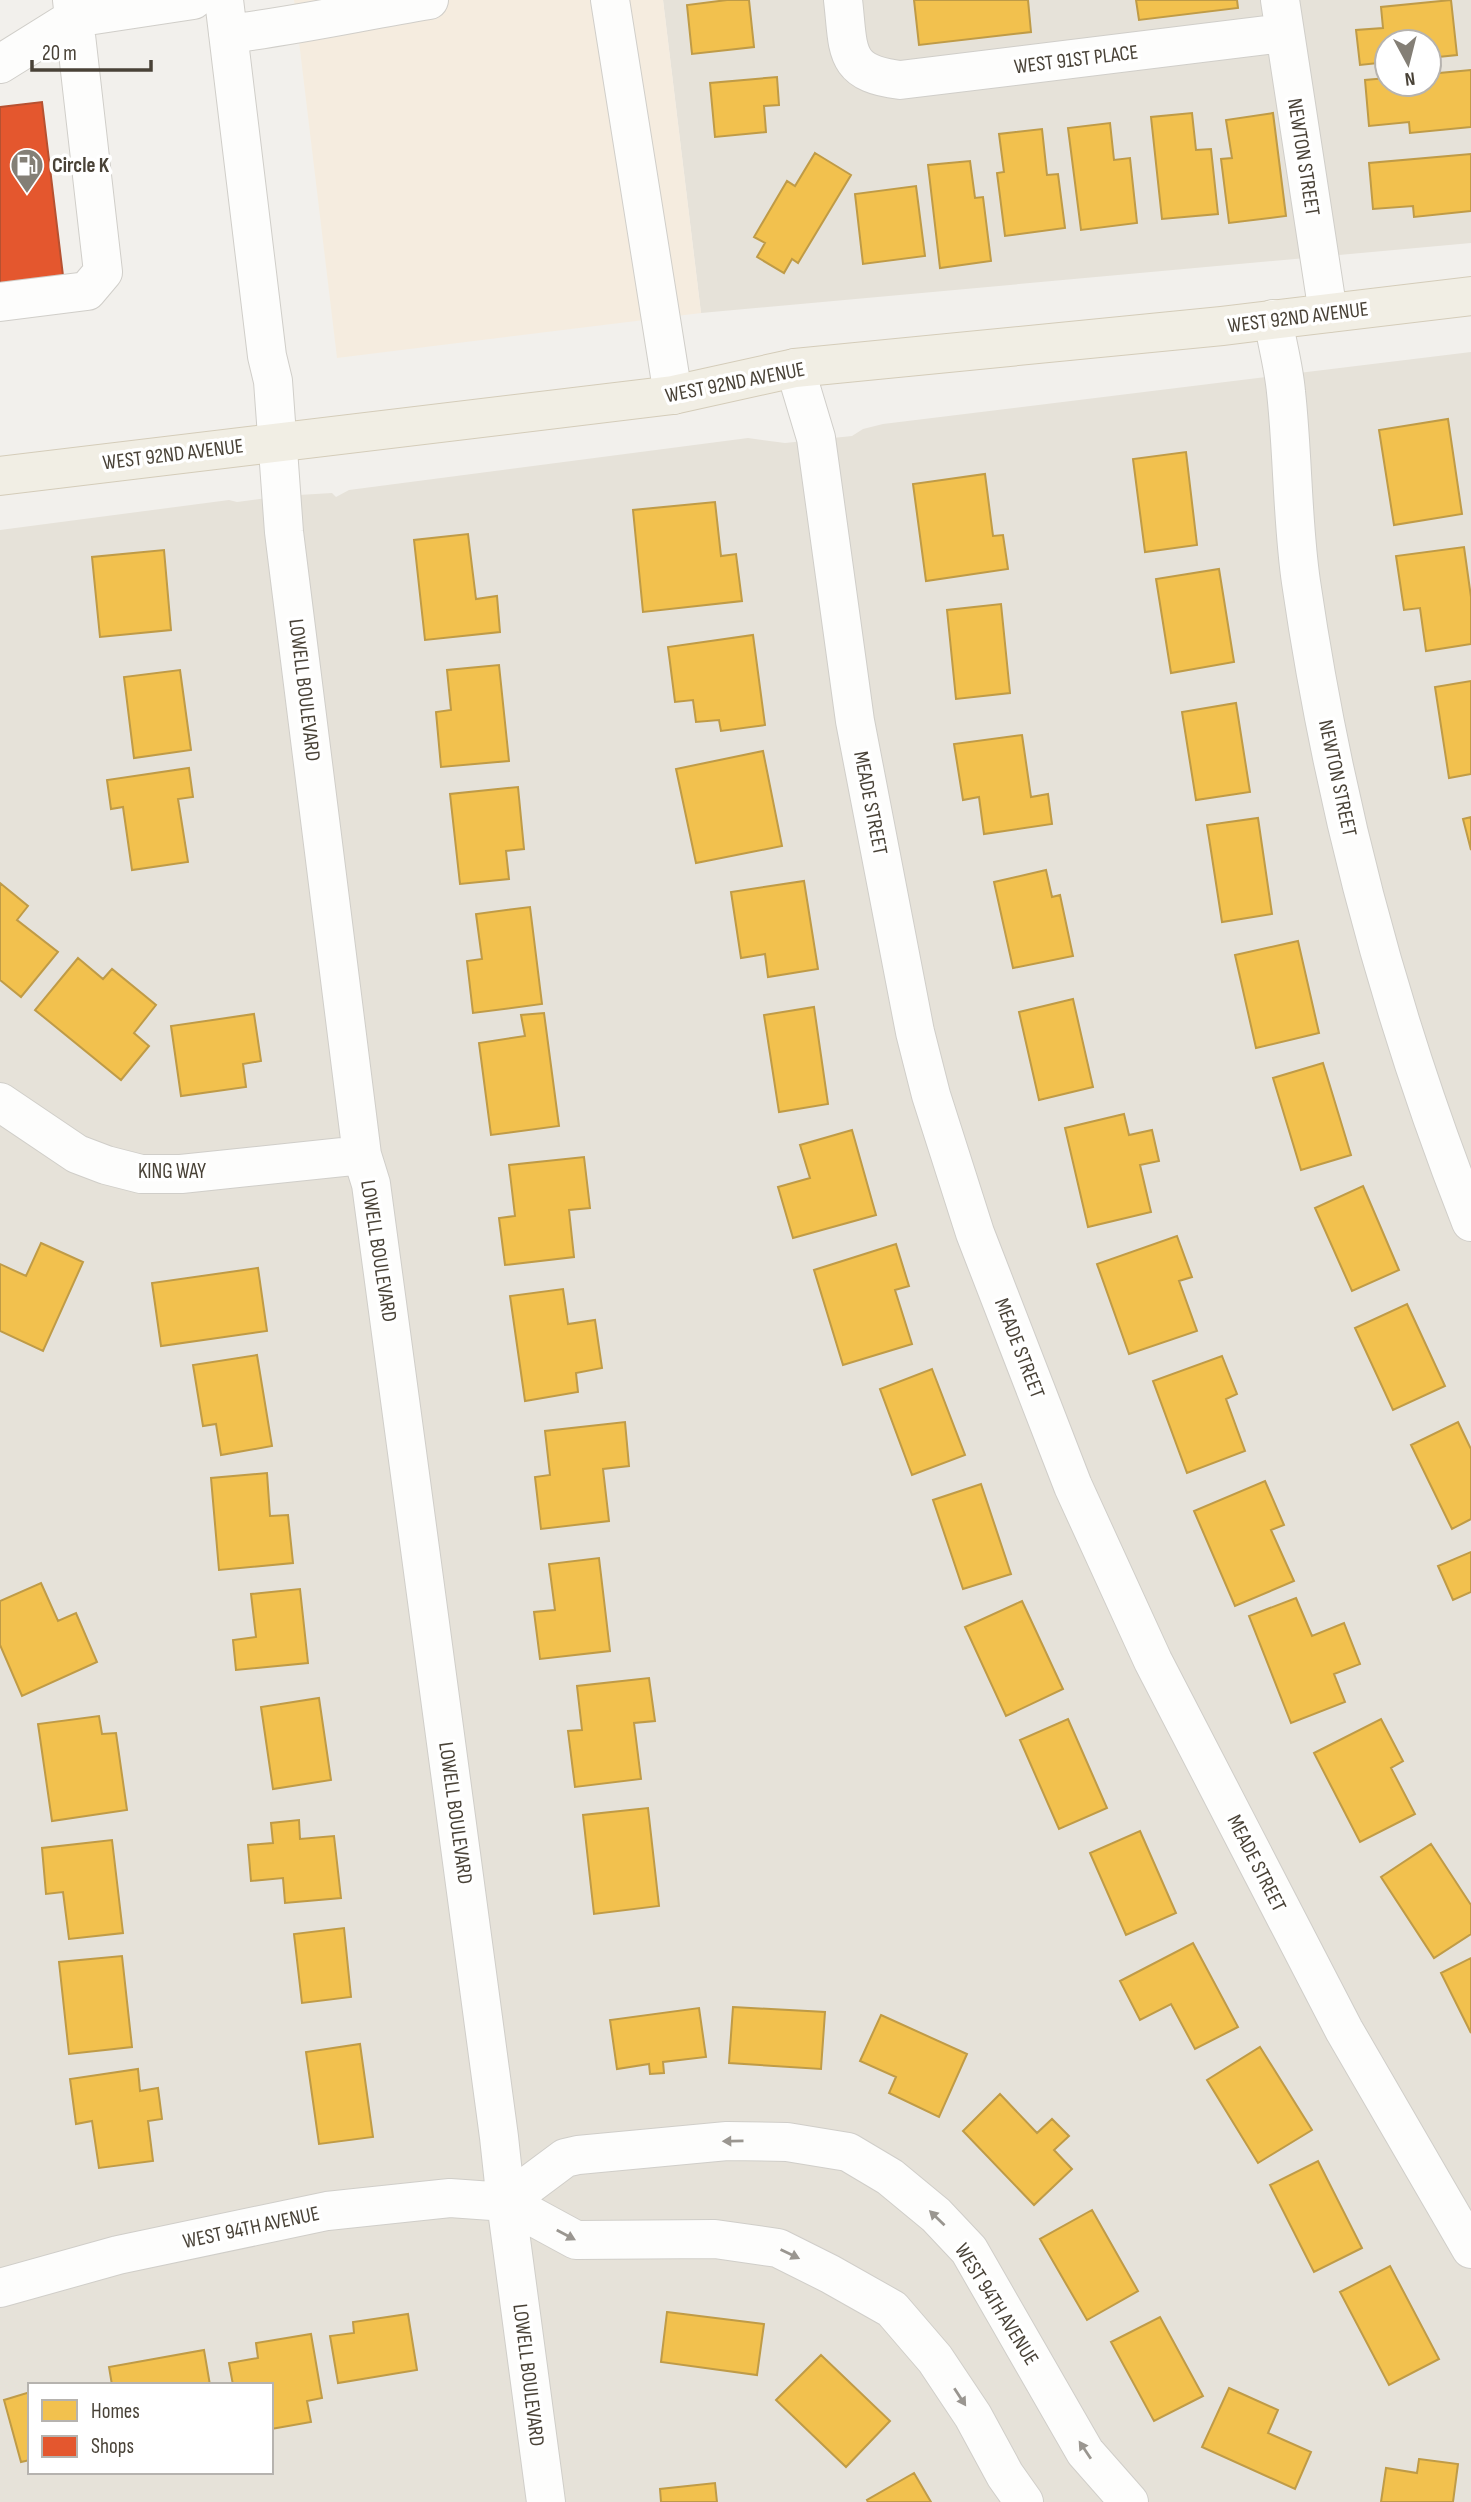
<svg xmlns="http://www.w3.org/2000/svg" width="1471" height="2502" viewBox="0 0 1471 2502" font-family="'Sofia Sans Condensed',sans-serif">
	<style>
		.residential { fill: #e6e2d9; fill-rule: evenodd }
		.commercial { fill: #f5ecdf }
		.homes { fill: #f2c14e; stroke: #bf9b47; stroke-width: 2 }
		.shops { fill: #e4572e; stroke: #b65131; stroke-width: 2 }
		.lines { fill: none; stroke-linecap: round; stroke-linejoin: round }
		.minor-casing { stroke: #d0cec9; stroke-width: 40 }
		.major-casing { stroke: #d4ccb9; stroke-width: 40 }
		.minor { stroke: #fdfdfc; stroke-width: 38 }
		.major { stroke: #f1eee4; stroke-width: 38 }
		.oneway { fill: #9a9690 }
		.labels { text-anchor: middle; stroke-width: 7; stroke-linejoin: round; paint-order: stroke }
		.street-label { font-size: 21px; fill: #494237; stroke: #fff }
		.poi-label { font-size: 21px; font-weight: bold; fill: #494237; stroke: #fff; text-anchor: start }
	</style>
	<rect width="100%" height="100%" fill="#f2f0ec"/>
	<!-- residential -->
	<path class="residential" d="M663,0H1471V243L701,313ZM1387,42H1429V84H1387Z
		M1471,352V2502H0V530L229,500L237,502L282,496L332,493L336,497L349,490L748,438L785,443L852,436L863,429L883,424ZM30,2385H271V2472H30Z"/>
	<!-- commercial -->
	<path class="commercial" d="M294,0H663L701,313L337,358Z"/>
	<!-- homes -->
	<path class="homes" d="M727,0H749L754,47L692,54L687,5Z
		M914,0H1028L1031,32L919,45Z
		M1136,0H1237L1238,8L1139,20Z
		M1451,0L1457,55L1429,58V42H1387V62L1360,65L1356,30L1383,28L1381,7Z
		M1471,70V127L1410,133L1409,122L1369,126L1365,80L1387,78V84H1429V74Z
		M777,77L779,105L764,106L766,132L715,137L710,83Z
		M1192,113L1196,150L1211,149L1218,214L1162,219L1151,117Z
		M1273,113L1286,216L1229,223L1221,159L1232,158L1226,120Z
		M1110,123L1114,160L1130,158L1137,223L1081,230L1068,128Z
		M1042,129L1047,175L1058,174L1065,228L1005,236L997,173L1004,172L999,134Z
		M815,153L851,175L798,263L792,259L784,273L757,257L765,243L754,237L787,181L795,186Z
		M1471,154V211L1414,217L1413,206L1373,209L1369,163Z
		M970,161L975,198L983,197L991,261L940,268L928,165Z
		M916,186L925,256L863,264L855,194Z
		M1448,419L1462,514L1394,525L1379,430Z
		M1186,452L1197,545L1145,552L1133,459Z
		M985,474L993,536L1003,535L1008,569L926,581L913,484Z
		M715,502L721,556L736,554L742,601L643,612L633,510Z
		M468,534L476,599L497,596L500,632L425,640L414,540Z
		M1464,547L1471,597V644L1426,651L1420,608L1404,610L1396,556Z
		M164,550L171,630L100,637L92,557Z
		M1219,569L1234,662L1171,673L1156,579Z
		M1001,604L1010,693L956,699L947,610Z
		M753,635L765,725L721,731L719,720L696,722L693,700L675,702L668,647Z
		M499,665L509,761L441,767L436,712L451,710L447,670Z
		M180,670L191,750L134,758L124,677Z
		M1471,681V774L1449,778L1435,687Z
		M1236,703L1250,792L1196,800L1182,712Z
		M1022,735L1031,797L1048,794L1052,824L984,834L979,797L963,800L954,744Z
		M763,751L782,846L696,863L676,769Z
		M189,768L193,797L178,799L188,862L132,870L123,807L111,809L107,780Z
		M518,787L524,849L506,851L509,879L460,884L450,794Z
		M1471,817V850L1463,819Z
		M1258,818L1272,914L1222,922L1207,825Z
		M1046,870L1052,897L1060,895L1073,956L1013,968L994,882Z
		M804,881L818,969L768,977L765,954L741,958L731,892Z
		M0,883L28,906L17,920L58,952L21,997L0,980Z
		M530,907L542,1004L473,1013L467,961L482,959L476,914Z
		M1298,941L1319,1033L1256,1048L1235,955Z
		M78,958L103,979L112,969L156,1005L134,1033L149,1046L121,1080L35,1010Z
		M1073,999L1093,1087L1039,1100L1019,1012Z
		M814,1007L828,1104L779,1112L764,1015Z
		M544,1013L559,1126L491,1135L479,1043L525,1036L521,1015Z
		M254,1014L261,1061L243,1064L246,1087L181,1096L171,1026Z
		M1323,1063L1351,1155L1301,1170L1273,1078Z
		M1124,1114L1129,1135L1152,1130L1159,1161L1140,1165L1151,1212L1088,1227L1065,1128Z
		M852,1130L876,1215L793,1238L778,1187L810,1178L800,1145Z
		M584,1157L590,1208L569,1210L574,1257L505,1265L499,1218L515,1216L509,1165Z
		M1363,1186L1399,1270L1352,1291L1315,1208Z
		M1177,1236L1192,1277L1179,1281L1197,1331L1129,1354L1097,1264Z
		M41,1243L83,1262L43,1351L0,1331V1264L26,1276Z
		M896,1244L909,1286L895,1290L912,1344L843,1365L814,1270Z
		M258,1268L267,1331L161,1346L152,1283Z
		M563,1289L568,1324L595,1320L602,1368L576,1373L578,1392L525,1401L510,1296Z
		M1407,1304L1445,1386L1393,1410L1355,1328Z
		M257,1355L272,1446L221,1455L216,1424L203,1426L193,1365Z
		M1222,1356L1237,1394L1226,1399L1245,1451L1187,1473L1153,1381Z
		M932,1369L965,1455L912,1475L880,1389Z
		M625,1422L629,1466L603,1469L609,1521L541,1529L535,1477L550,1475L545,1431Z
		M1458,1422L1471,1449V1519L1452,1529L1411,1445Z
		M267,1473L270,1516L288,1515L293,1563L219,1570L211,1478Z
		M1265,1481L1284,1525L1271,1530L1294,1581L1235,1606L1194,1511Z
		M981,1484L1011,1574L963,1589L933,1500Z
		M1471,1552V1592L1453,1600L1438,1566Z
		M599,1558L610,1651L540,1659L534,1612L555,1610L549,1564Z
		M41,1583L58,1621L76,1613L97,1662L22,1696L0,1645V1601Z
		M300,1589L308,1663L236,1670L233,1640L256,1637L251,1594Z
		M1296,1598L1312,1636L1344,1623L1360,1664L1334,1674L1345,1702L1291,1723L1249,1616Z
		M1022,1601L1063,1689L1006,1716L965,1627Z
		M649,1678L655,1721L634,1723L641,1779L575,1787L568,1731L582,1730L577,1686Z
		M319,1698L331,1780L273,1789L261,1707Z
		M99,1716L102,1734L116,1733L127,1810L52,1821L38,1724Z
		M1068,1719L1107,1808L1059,1829L1020,1740Z
		M1381,1719L1403,1761L1391,1768L1415,1814L1360,1842L1314,1753Z
		M648,1808L659,1906L594,1914L583,1815Z
		M299,1820L300,1839L334,1836L341,1898L285,1903L283,1878L251,1881L248,1845L273,1843L271,1823Z
		M1140,1831L1176,1913L1126,1935L1090,1853Z
		M112,1840L123,1933L69,1939L63,1892L46,1894L42,1848Z
		M1431,1844L1471,1905V1934L1434,1958L1381,1877Z
		M344,1928L351,1997L302,2003L294,1934Z
		M1193,1943L1238,2027L1195,2049L1171,2004L1140,2020L1120,1981Z
		M122,1956L132,2047L69,2054L59,1962Z
		M1471,1958V2033L1441,1973Z
		M733,2007L825,2012L821,2069L729,2063Z
		M699,2008L706,2057L663,2062L664,2073L650,2074L649,2064L617,2069L610,2020Z
		M881,2015L967,2054L939,2117L889,2093L896,2077L860,2061Z
		M360,2044L373,2137L319,2144L306,2052Z
		M1260,2047L1312,2130L1258,2163L1207,2080Z
		M138,2069L140,2091L158,2088L162,2119L148,2121L153,2161L99,2168L92,2121L76,2124L70,2079Z
		M1000,2094L1037,2133L1052,2119L1069,2136L1054,2150L1072,2169L1034,2205L963,2131Z
		M1318,2161L1362,2248L1314,2272L1270,2185Z
		M1092,2210L1138,2291L1087,2320L1040,2239Z
		M1390,2266L1439,2359L1389,2385L1340,2292Z
		M667,2312L764,2324L757,2375L661,2362Z
		M408,2314L417,2370L338,2383L330,2336L354,2333L353,2322Z
		M1160,2317L1203,2396L1154,2421L1111,2342Z
		M311,2334L322,2398L307,2401L311,2422L271,2429V2385H233L229,2363L258,2358L256,2343Z
		M204,2350L210,2385H112L109,2367Z
		M821,2355L890,2421L846,2467L776,2400Z
		M1229,2388L1278,2410L1268,2433L1311,2452L1295,2489L1202,2447Z
		M30,2392V2460L21,2462L4,2400Z
		M1419,2459L1458,2464L1453,2502H1381L1386,2468L1417,2473Z
		M914,2473L931,2502H868L867,2500Z
		M715,2483L717,2502H661L660,2489Z"/>
	<!-- shops -->
	<path class="shops" d="M42,102L64,284L0,292V107Z"/>
	<g class="lines">
		<defs>
			<path id="minor" d="M72,0L74,18L193,0
				M224,0L267,356L273,381L284,532L362,1155L371,1184L499,2137L506,2202L546,2502
				M610,0L673,395
				M843,0C849,50 842,73 900,80L1284,33
				M1280,0L1328,313
				M228,34C295,26 362,11 429,0
				M0,64L74,18L103,272L87,291L0,302
				M1273,319C1277,343 1284,368 1286,392C1293,455 1292,520 1301,582C1333,801 1390,1017 1471,1222
				M795,368L816,438L855,721L915,1032L931,1095L975,1233L1073,1486L1153,1661L1344,2030L1471,2249
				M0,1102L77,1154L106,1165L141,1174H181L362,1155
				M506,2202L565,2158L578,2155L727,2141L787,2142L848,2152L890,2177L936,2215L969,2250L1085,2452L1129,2502
				M0,2288L118,2255L327,2211L450,2198L506,2202L576,2240L715,2239L778,2248L830,2274L892,2309L935,2359L973,2416L1005,2475L1024,2502"/>
			<path id="major" d="M0,476L673,395L795,368L1222,326L1471,296"/>
		</defs>
		<!-- minor casing -->
		<use href="#minor" class="minor-casing"/>
		<!-- major casing -->
		<use href="#major" class="major-casing"/>
		<!-- minor -->
		<use href="#minor" class="minor"/>
		<!-- major -->
		<use href="#major" class="major"/>
	</g>
	<!-- one-way arrows -->
	<defs><path id="oneway-solid" d="M-6-.8H1V-3.2L6.5 0L1 3.2V.8H-6Z" transform="scale(1.75)"/></defs>
	<g class="oneway">
		<use href="#oneway-solid" transform="translate(733 2141) rotate(179)"/>
		<use href="#oneway-solid" transform="translate(937 2218) rotate(-136)"/>
		<use href="#oneway-solid" transform="translate(566 2235) rotate(28)"/>
		<use href="#oneway-solid" transform="translate(790 2254) rotate(26)"/>
		<use href="#oneway-solid" transform="translate(960 2397) rotate(57)"/>
		<use href="#oneway-solid" transform="translate(1085 2450) rotate(-124)"/>
	</g>
	<!-- icons -->
	<defs>
		<symbol id="fuel-pin" viewBox="-11 -11 22 30"><path d="M0 17L-7.5 6A9.5 9.5 0 1 1 7.5 6Z" fill="#847f76" stroke="#fff"/><path d="M-5.5-6h7V0h2V4h1.3V-2.5L3-4.5l.8-.8L6-3V5H2.5V1h-1V6h-7ZM-4.2-4.7v3.2H.2V-4.7Z" fill="#fff"/></symbol>
	</defs>
	<g fill-rule="evenodd">
		<use href="#fuel-pin" x="8" y="146" width="38" height="52"/>
	</g>
	<g class="labels">
		<!-- street labels -->
		<g class="street-label">
			<text transform="translate(1076 59) rotate(-7)" y="7">WEST 91ST PLACE</text>
			<text transform="translate(1304 157) rotate(81)" y="7">NEWTON STREET</text>
			<text transform="translate(1298 317) rotate(-7)" y="7">WEST 92ND AVENUE</text>
			<text transform="translate(735 382) rotate(-11)" y="7">WEST 92ND AVENUE</text>
			<text transform="translate(173 454) rotate(-7)" y="7">WEST 92ND AVENUE</text>
			<text transform="translate(305 690) rotate(83)" y="7">LOWELL BOULEVARD</text>
			<text transform="translate(1338 778) rotate(78)" y="7">NEWTON STREET</text>
			<text transform="translate(871 803) rotate(79)" y="7">MEADE STREET</text>
			<text x="172" y="1178">KING WAY</text>
			<text transform="translate(379 1251) rotate(81)" y="7">LOWELL BOULEVARD</text>
			<text transform="translate(1020 1348) rotate(69)" y="7">MEADE STREET</text>
			<text transform="translate(456 1813) rotate(82)" y="7">LOWELL BOULEVARD</text>
			<text transform="translate(1257 1863) rotate(63)" y="7">MEADE STREET</text>
			<text transform="translate(251 2227) rotate(-12)" y="7">WEST 94TH AVENUE</text>
			<text transform="translate(997 2304) rotate(58)" y="7">WEST 94TH AVENUE</text>
			<text transform="translate(529 2375) rotate(83)" y="7">LOWELL BOULEVARD</text>
		</g>
		<!-- poi labels -->
		<g class="poi-label">
			<text x="52" y="172">Circle K</text>
		</g>
	</g>
	<!-- legend -->
	<rect x="28" y="2383" width="245" height="91" fill="#ffffff" stroke="#b6b3af" stroke-width="2"/>
	<rect x="42" y="2400" width="35" height="21" fill="#f2c14e" stroke="#b6b3af" stroke-width="2"/>
	<text x="91" y="2418" font-size="21" fill="#494237">Homes</text>
	<rect x="42" y="2436" width="35" height="21" fill="#e4572e" stroke="#b6b3af" stroke-width="2"/>
	<text x="91" y="2453" font-size="21" fill="#494237">Shops</text>
	<!-- north arrow -->
	<g transform="translate(1408 63) rotate(173)"><circle r="33" fill="#ffffff" stroke="#b6b3af" stroke-width="2"/>
	<path d="M0-5L12 26L0 18L-12 26Z" fill="#847f76"/>
	<text y="-10" font-size="19" font-weight="bold" text-anchor="middle" fill="#494237">N</text>
	</g>
	<!-- scale -->
	<path d="M32 60v10h119v-10" fill="none" stroke="#494237" stroke-width="3.5"/>
	<text x="42" y="60" font-size="21" fill="#494237" stroke="#ffffff" stroke-width="5" paint-order="stroke">20 m</text>
</svg>
